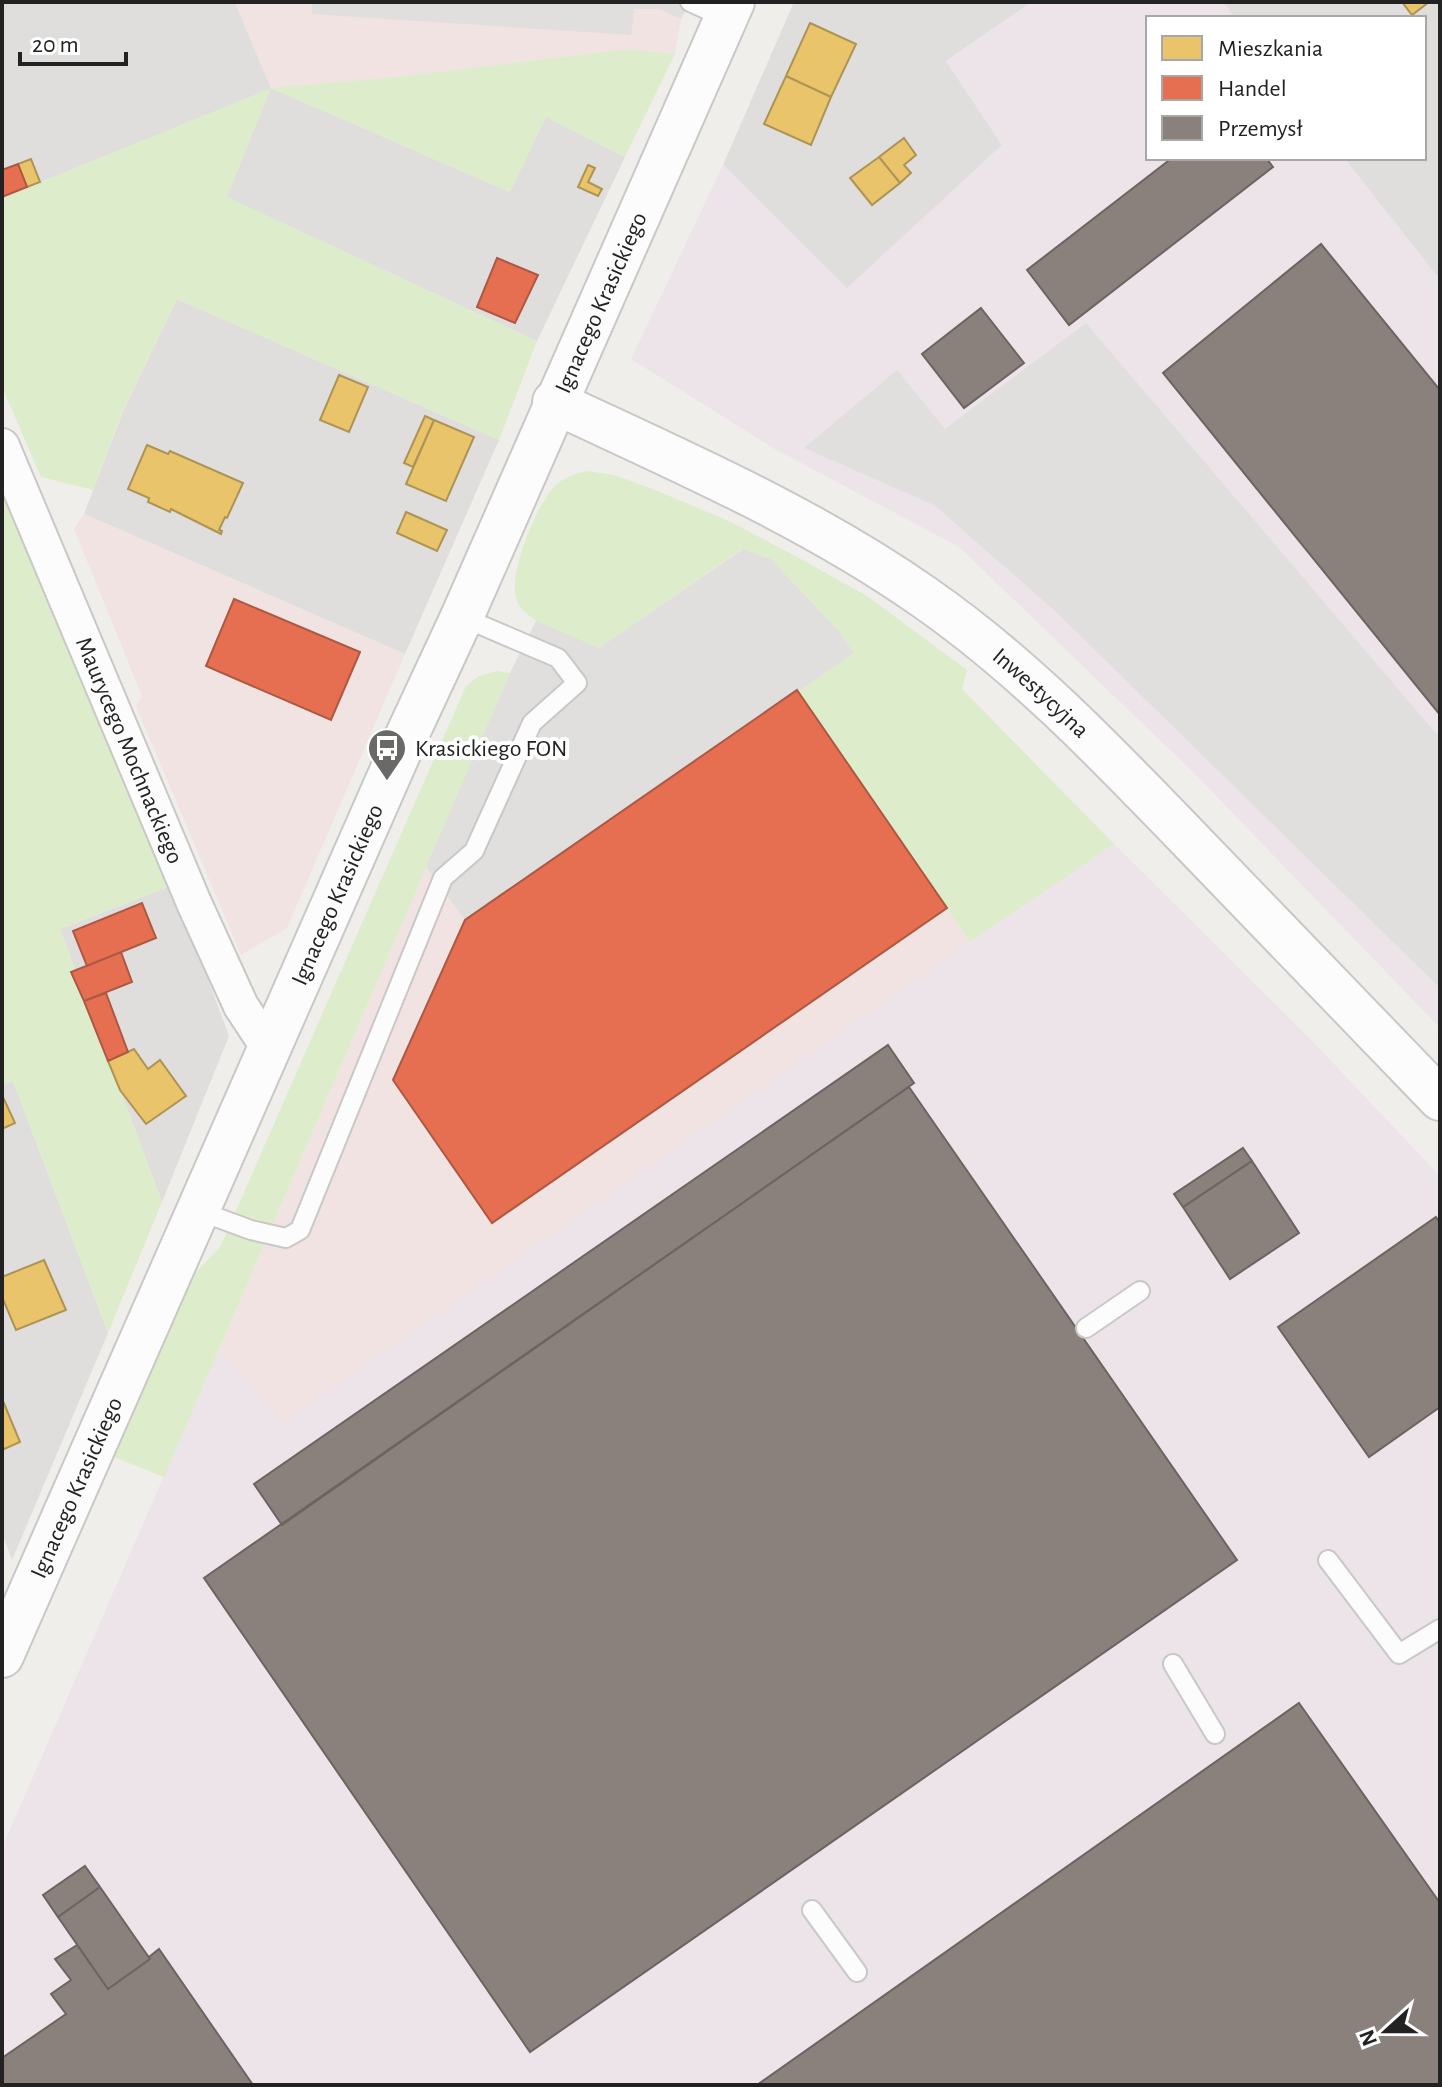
<svg xmlns="http://www.w3.org/2000/svg" width="1442" height="2087" viewBox="0 0 1442 2087" font-family="'Alegreya Sans',sans-serif">
	<style>
		.residential { fill: #dfdedc }
		.commercial { fill: #f1e3e1 }
		.industrial { fill: #ede4e9 }
		.grass { fill: #ddeccb }
		.parking { fill: #e0dfde }
		.homes { fill: #e9c46a; stroke: #ad9354; stroke-width: 2 }
		.shops { fill: #e76f51; stroke: #ac5843; stroke-width: 2 }
		.industry { fill: #8a817c; stroke: #6b6461; stroke-width: 2 }
		.lines { fill: none; stroke-linecap: round; stroke-linejoin: round }
		.service-casing { stroke: #c9c8c7; stroke-width: 22 }
		.minor-casing { stroke: #c9c8c7; stroke-width: 38 }
		.tertiary-casing { stroke: #c9c8c7; stroke-width: 46 }
		.service { stroke: #fdfcfc; stroke-width: 18 }
		.minor { stroke: #fdfcfc; stroke-width: 34 }
		.tertiary { stroke: #fdfcfc; stroke-width: 42 }
		.labels { text-anchor: middle; stroke-width: 8; stroke-linejoin: round; paint-order: stroke }
		.street-label { font-size: 24px; fill: #222; stroke: #fff }
		.poi-label { font-size: 24px; fill: #222; stroke: #fff; text-anchor: start }
	</style>
	<rect width="100%" height="100%" fill="#f0eeeb"/>
	<!-- residential -->
	<path class="residential" d="M2,2H235L271,88L510,192L546,116L625,157L537,341L226,197L270,89L2,198Z
		M794,2H1032L946,61L1002,145L847,289L723,165Z
		M1223,2H1440V280L1344,158H1424V18H1235Z
		M177,299L499,440L405,654L84,514L124,409Z
		M173,885L229,1036L162,1202L60,929Z
		M13,1081L108,1333L12,1560L2,1533V1085Z"/>
	<!-- commercial -->
	<path class="commercial" d="M235,2H690L681,19L675,54L628,49L405,76L271,88Z
		M84,514L405,654L287,928L241,955L136,706L142,696L74,529Z
		M743,549L947,908L970,942L281,1424L220,1347L510,673L536,621L599,648Z"/>
	<!-- industrial -->
	<path class="industrial" d="M1032,2H1223L1235,18H1148V158H1344L1440,280V1028L1195,774L959,547L773,448L631,359L723,165L847,288L1002,145L946,61Z
		M1114,844L1315,1044L1440,1176V2085H2V1848L220,1347L282,1423L970,942Z"/>
	<!-- grass -->
	<path class="grass" d="M628,49L675,54L625,157L546,117L510,192L271,88L227,197L537,341L499,440L177,299L124,408L93,490L41,477L2,387V198L271,88L405,76Z
		M588,471L614,475L650,488L729,521L799,558L867,596L967,670L962,689L1114,844L970,942L797,690L854,653L837,629L771,559L742,549L599,648C574,637 535,628 519,605C503,582 537,504 555,486C565,476 575,474 588,471Z
		M2,489L77,672L173,885L60,929L162,1202L108,1333L13,1081L2,1085Z
		M497,671L510,673L164,1477L114,1457L193,1275L220,1247L466,686L479,676Z"/>
	<!-- parking -->
	<path class="parking" d="M312,2H690L681,19L660,9H634L631,35L312,14Z
		M1086,323L1440,738V988L1054,610L934,505L804,448L897,370L945,429Z
		M743,549L771,559L837,629L854,653L465,920L426,867L510,673L536,621L599,648Z"/>
	<!-- homes -->
	<path class="homes" d="M1402,2H1429L1412,15Z
		M810,23L856,44L831,97L786,76Z
		M786,76L831,97L811,145L764,124Z
		M904,138L916,155L904,165L911,173L900,183L879,157Z
		M879,157L900,183L872,205L850,178Z
		M31,159L40,182L27,187L18,164Z
		M588,165L595,168L588,182L602,189L598,196L578,187Z
		M339,375L368,387L349,432L320,420Z
		M425,416L434,420L413,467L404,463Z
		M434,420L474,437L446,501L406,484Z
		M147,445L168,454L170,451L243,483L227,518L225,517L219,530L222,531L221,534L171,509L170,512L148,502L149,498L128,489Z
		M406,512L447,530L437,551L397,533Z
		M134,1049L148,1069L160,1060L186,1096L146,1124L120,1090L108,1061Z
		M2,1095L15,1123L2,1129Z
		M44,1260L66,1310L16,1330L2,1297V1277Z
		M3,1401L20,1442L2,1450V1402Z"/>
	<!-- shops -->
	<path class="shops" d="M18,164L27,187L2,197V170Z
		M497,258L538,275L515,323L477,307Z
		M234,599L360,652L331,720L206,666Z
		M797,690L947,908L492,1223L393,1080L465,920Z
		M142,903L156,938L87,966L73,931Z
		M121,952L132,982L84,1001L71,972Z
		M106,993L128,1052L108,1061L84,1001Z"/>
	<!-- industry -->
	<path class="industry" d="M1172,158H1266L1273,167L1069,325L1027,270Z
		M1321,244L1440,390V715L1163,373Z
		M981,308L1024,363L964,408L922,354Z
		M888,1045L914,1083L282,1525L254,1484Z
		M909,1087L1237,1560L530,2052L204,1578Z
		M1243,1148L1252,1161L1183,1207L1174,1194Z
		M1252,1161L1299,1233L1230,1279L1183,1207Z
		M1436,1217L1440,1223V1407L1369,1457L1278,1327Z
		M1299,1703L1440,1903V2085H757Z
		M85,1866L100,1887L58,1917L43,1895Z
		M100,1887L150,1959L108,1989L58,1917Z
		M77,1945L108,1989L150,1959L149,1957L159,1949L253,2085H2V2058L66,2014L51,1994L71,1980L55,1959Z"/>
	<g class="lines">
		<defs>
			<path id="service" d="M690,2L726,18
				M199,1211L251,1230L286,1238L300,1230L443,878L474,851L532,723L577,683L558,658L462,617
				M1086,1328L1140,1291
				M1328,1560L1399,1654L1440,1629
				M1173,1664L1215,1734
				M812,1910L857,1972"/>
			<g id="minor">
				<path id="s1" d="M2,446L194,903L241,1006L270,1050"/>
			</g>
			<g id="tertiary">
				<path id="s2" d="M554,402C680,461 810,517 924,597C1025,667 1111,758 1196,846C1278,931 1359,1015 1440,1099"/>
				<path id="s3" d="M2,1656L408,733L462,617L733,2"/>
			</g>
		</defs>
		<!-- service casing -->
		<use href="#service" class="service-casing"/>
		<!-- minor casing -->
		<use href="#minor" class="minor-casing"/>
		<!-- tertiary casing -->
		<use href="#tertiary" class="tertiary-casing"/>
		<!-- service -->
		<use href="#service" class="service"/>
		<!-- minor -->
		<use href="#minor" class="minor"/>
		<!-- tertiary -->
		<use href="#tertiary" class="tertiary"/>
	</g>
	<!-- icons -->
	<defs>
		<symbol id="bus-pin" viewBox="-11 -11 22 30"><path d="M0 17L-7.5 6A9.5 9.5 0 1 1 7.5 6Z" fill="#6a6968" stroke="#fff"/><path d="M-5-6H5V4H4V6H2V4H-2V6H-4V4H-5ZM-3.5-4V0h7V-4ZM-3.5 1.2v1.5H-2V1.2ZM2 1.2v1.5H3.5V1.2Z" fill="#fff"/></symbol>
	</defs>
	<g fill-rule="evenodd">
		<use href="#bus-pin" x="365" y="726" width="44" height="60"/>
	</g>
	<g class="labels">
		<!-- street labels -->
		<g class="street-label">
			<text dy="8" stroke="none"><textPath href="#s3" startOffset="1480">Ignacego Krasickiego</textPath></text>
			<text dy="8" stroke="none"><textPath href="#s2" startOffset="570">Inwestycyjna</textPath></text>
			<text dy="8" stroke="none"><textPath href="#s1" startOffset="330">Maurycego Mochnackiego</textPath></text>
			<text dy="8" stroke="none"><textPath href="#s3" startOffset="832">Ignacego Krasickiego</textPath></text>
			<text dy="8" stroke="none"><textPath href="#s3" startOffset="184">Ignacego Krasickiego</textPath></text>
		</g>
		<!-- poi labels -->
		<g class="poi-label">
			<text x="415" y="756">Krasickiego FON</text>
		</g>
	</g>
	<!-- border -->
	<rect width="1442" height="2087" fill="none" stroke="#222222" stroke-width="8"/>
	<!-- legend -->
	<rect x="1146" y="16" width="280" height="144" fill="#ffffff" stroke="#a7a7a7" stroke-width="2"/>
	<rect x="1162" y="36" width="40" height="24" fill="#e9c46a" stroke="#a7a7a7" stroke-width="2"/>
	<text x="1218" y="56" font-size="24" fill="#222222">Mieszkania</text>
	<rect x="1162" y="76" width="40" height="24" fill="#e76f51" stroke="#a7a7a7" stroke-width="2"/>
	<text x="1218" y="96" font-size="24" fill="#222222">Handel</text>
	<rect x="1162" y="116" width="40" height="24" fill="#8a817c" stroke="#a7a7a7" stroke-width="2"/>
	<text x="1218" y="136" font-size="24" fill="#222222">Przemysł</text>
	<!-- north arrow -->
	<g transform="translate(1386 2031) rotate(249)" stroke="#ffffff" stroke-width="6" paint-order="stroke">
	<path d="M0-6L14 30L0 20L-14 30Z" fill="#222222"/>
	<text y="-12" font-size="22" font-weight="bold" text-anchor="middle" fill="#222222">N</text>
	</g>
	<!-- scale -->
	<path d="M20 52v12h106v-12" fill="none" stroke="#222222" stroke-width="4"/>
	<text x="32" y="52" font-size="24" fill="#222222" stroke="#ffffff" stroke-width="6" paint-order="stroke">20 m</text>
</svg>
